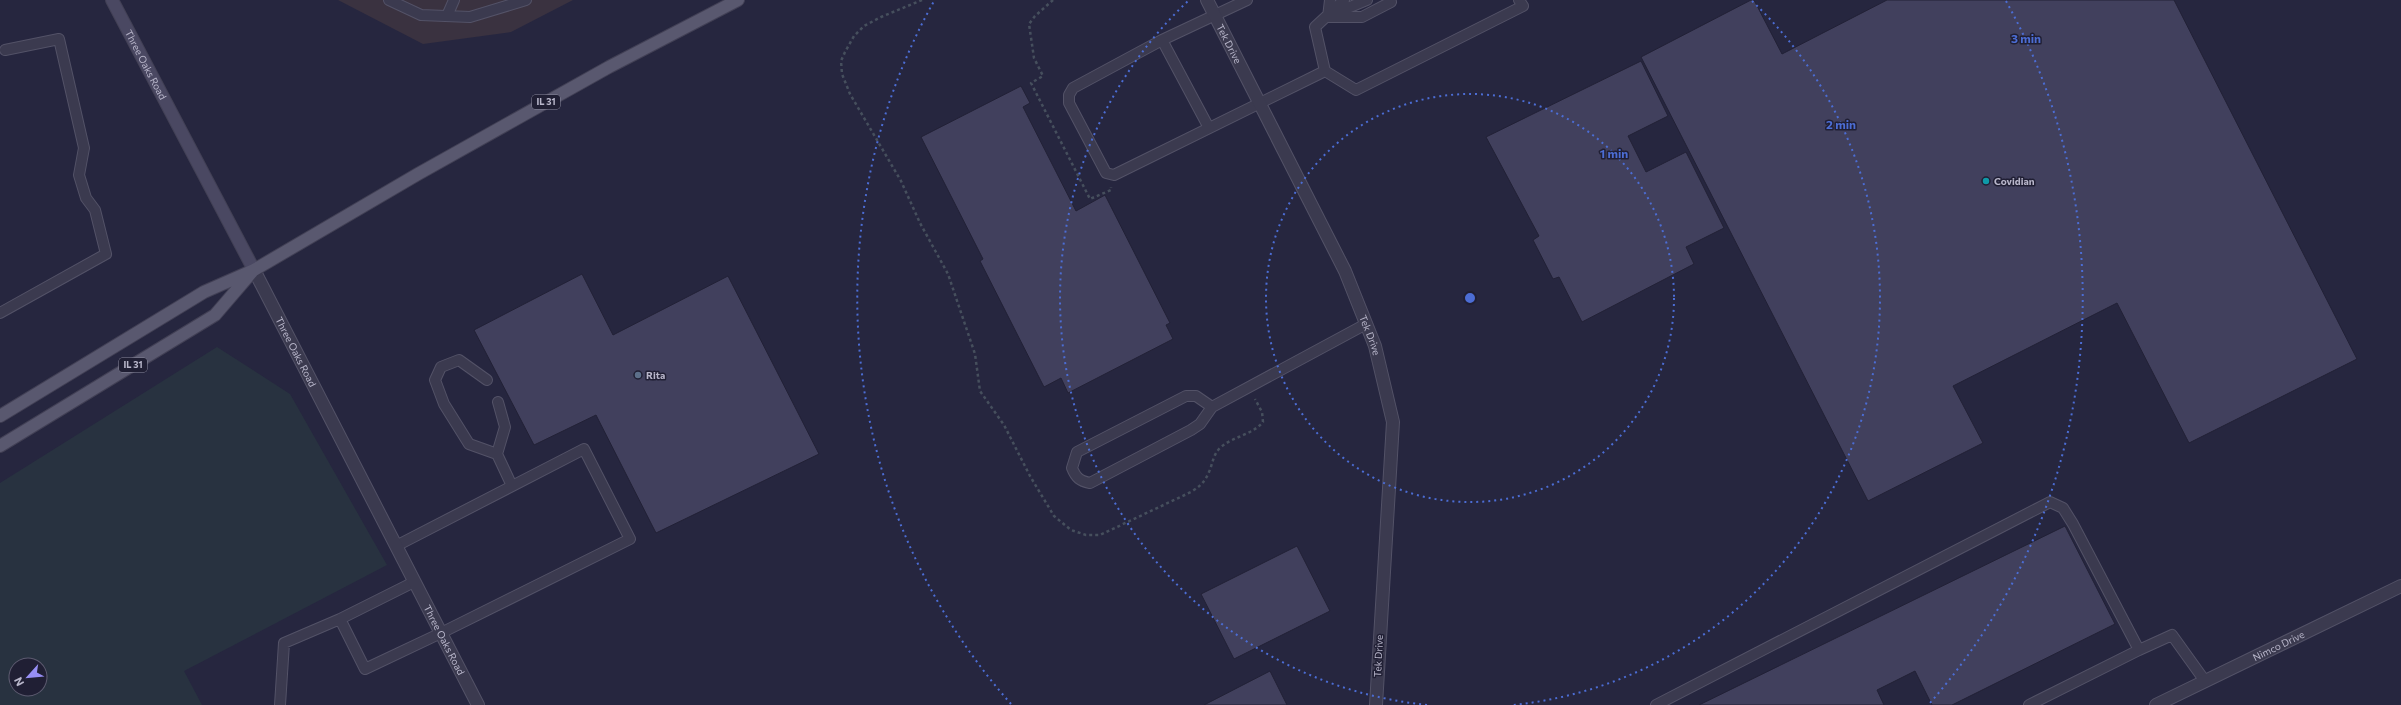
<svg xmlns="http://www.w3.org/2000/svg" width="2401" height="705" viewBox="0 0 2401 705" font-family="Commissioner,sans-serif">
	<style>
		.medical { fill: #3a3240 }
		.green { fill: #283240; fill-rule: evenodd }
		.building { fill: #41405d; stroke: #222136 }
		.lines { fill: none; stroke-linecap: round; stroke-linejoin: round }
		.lane-casing { stroke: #535267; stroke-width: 12 }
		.street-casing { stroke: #535267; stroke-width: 14 }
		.secondary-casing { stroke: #424055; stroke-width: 14 }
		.primary-casing { stroke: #424055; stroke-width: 14 }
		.path { stroke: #464f5d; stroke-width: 2.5; stroke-dasharray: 3 3; stroke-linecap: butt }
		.lane { stroke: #3b3a4f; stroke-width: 10 }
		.street { stroke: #3b3a4f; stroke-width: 12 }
		.secondary { stroke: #4a4862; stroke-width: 12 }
		.primary { stroke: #59586f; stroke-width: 12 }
		.ring { fill: none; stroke: #4c6dd4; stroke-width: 2; stroke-dasharray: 2 4 }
		.culture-dot { fill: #0f9aa8; stroke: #201f34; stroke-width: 1.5 }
		.service-dot { fill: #5c6f8a; stroke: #201f34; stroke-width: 1.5 }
		.labels { text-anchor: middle; stroke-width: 3; stroke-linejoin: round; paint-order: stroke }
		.shield { fill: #201f34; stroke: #8a899d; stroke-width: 1 }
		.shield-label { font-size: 9px; font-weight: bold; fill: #b8b6ca }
		.street-label { font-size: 10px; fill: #b8b6ca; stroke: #201f34 }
		.poi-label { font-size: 10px; font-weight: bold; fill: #b8b6ca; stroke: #201f34; text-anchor: start }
		.centre { fill: #4c6dd4; stroke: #201f34; stroke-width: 2 }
		.ring-label { font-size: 12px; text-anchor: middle; font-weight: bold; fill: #4c6dd4; stroke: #201f34; stroke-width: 3; stroke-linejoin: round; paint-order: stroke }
	</style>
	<rect width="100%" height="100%" fill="#26263f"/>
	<!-- medical -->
	<path class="medical" d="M338,0H573L511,32L423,44Z"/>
	<!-- green -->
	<path class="green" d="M217,347L290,394L387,565L184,671L202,705H0V483ZM16,665H40V689H16Z"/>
	<!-- building -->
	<path class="building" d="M1751,0H1754L1782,54L1887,0H2174L2357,359L2189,443L2117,303L1953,386L1983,443L1868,501L1641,57Z
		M1641,61L1668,116L1628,136L1646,172L1686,152L1724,228L1686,247L1694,264L1582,322L1559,277L1553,279L1533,240L1539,236L1486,137Z
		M1021,86L1030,103L1023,107L1076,211L1105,195L1170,323L1166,325L1173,339L1068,393L1061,378L1044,387L980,261L983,259L921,137Z
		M582,274L613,335L728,276L819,454L656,533L596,415L534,445L474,330Z
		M2065,526L2115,624L1952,705H1932L1915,671L1877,690L1884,705H1699Z
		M1297,546L1330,611L1234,659L1201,594Z
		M1270,671L1287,705H1204Z"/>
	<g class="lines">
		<defs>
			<path id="lane" d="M389,0L421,15L470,17L526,0
				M1247,0L1162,40L1073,88L1069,95V103L1106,173L1114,175L1325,71L1356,90L1523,6L1519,0
				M1331,15L1367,0
				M447,16L454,0
				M1328,17H1362L1391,2
				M1328,17L1330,0
				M1162,40L1209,128
				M1325,71L1315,27L1344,0
				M0,313L106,254L95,210L86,198L79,175L84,148L59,39L5,50
				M487,380L459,360L441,367L435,380L444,404L469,444L497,454L512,486
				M1212,407L1196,396H1186L1077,452L1072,468C1076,478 1080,481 1090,483L1191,430L1200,424L1212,407L1366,324
				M497,454L505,427L498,402
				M396,546L584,449L630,539L441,633L365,669L340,619L414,582
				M2139,650L2172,635L2205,681
				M280,705L284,643L340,619
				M1656,705L2050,502L2063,508L2073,524L2139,650L2029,705"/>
			<g id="street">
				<path id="s1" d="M1207,0L1345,271L1375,346L1393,422L1376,705"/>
				<path id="s2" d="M254,270L478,705"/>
				<path id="s3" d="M2156,705L2401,586"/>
			</g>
			<g id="secondary">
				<path id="s4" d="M112,0L254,270"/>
			</g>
			<path id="primary" d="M0,416L204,292L254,270L418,174L609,67L738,0
				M0,446L215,315L252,272"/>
		</defs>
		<!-- lane casing -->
		<use href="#lane" class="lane-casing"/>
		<!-- street casing -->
		<use href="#street" class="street-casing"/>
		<!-- secondary casing -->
		<use href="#secondary" class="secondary-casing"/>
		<!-- primary casing -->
		<use href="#primary" class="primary-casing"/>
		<!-- path -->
		<path class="path" d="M922,0L881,17L864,26L854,36L845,52L841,61L842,74L850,94L901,181L920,223L948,274L975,354L980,391L1004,425L1030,476L1054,516L1071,530L1086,535H1100L1191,492C1199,487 1205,482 1209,472C1213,463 1213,454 1221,447C1234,436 1252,435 1263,422L1262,412L1255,399
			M1053,0L1035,16L1029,24L1034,58L1043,76L1031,83L1090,199L1111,190V187"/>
		<!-- lane -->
		<use href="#lane" class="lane"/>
		<!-- street -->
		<use href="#street" class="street"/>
		<!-- secondary -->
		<use href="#secondary" class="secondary"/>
		<!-- primary -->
		<use href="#primary" class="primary"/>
	</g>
	<!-- distance rings -->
	<g class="ring">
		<circle cx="1470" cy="298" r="204"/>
		<path d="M1427 705A409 409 0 0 1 1188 1M1752 1A409 409 0 0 1 1513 705"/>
		<path d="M1011 704A613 613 0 0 1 934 1M2006 1A613 613 0 0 1 1929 704"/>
	</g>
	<!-- markers -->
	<circle class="culture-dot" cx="1986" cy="181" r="4"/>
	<circle class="service-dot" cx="638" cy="375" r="4"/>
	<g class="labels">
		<!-- shield labels -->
		<g class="shield">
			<rect x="532" y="95" width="28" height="14" rx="3"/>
			<rect x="119" y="358" width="28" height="14" rx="3"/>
		</g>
		<g class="shield-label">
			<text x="546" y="105">IL 31</text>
			<text x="133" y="368">IL 31</text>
		</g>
		<!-- street labels -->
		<g class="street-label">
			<text dy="4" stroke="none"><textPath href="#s1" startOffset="49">Tek Drive</textPath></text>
			<text dy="4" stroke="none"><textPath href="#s4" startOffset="73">Three Oaks Road</textPath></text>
			<text dy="4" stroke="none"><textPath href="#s1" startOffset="373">Tek Drive</textPath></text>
			<text dy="4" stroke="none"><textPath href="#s2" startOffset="92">Three Oaks Road</textPath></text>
			<text dy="4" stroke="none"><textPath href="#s2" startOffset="416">Three Oaks Road</textPath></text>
			<text dy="4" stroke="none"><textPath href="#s3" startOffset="136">Nimco Drive</textPath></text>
			<text transform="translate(1378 656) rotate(-87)" y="4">Tek Drive</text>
		</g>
		<!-- poi labels -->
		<g class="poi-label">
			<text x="1994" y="185">Covidian</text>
			<text x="646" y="379">Rita</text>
		</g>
	</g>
	<circle cx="1470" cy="298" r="6" class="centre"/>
	<g class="ring-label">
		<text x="2026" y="43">3 min</text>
		<text x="1841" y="129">2 min</text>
		<text x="1614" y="158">1 min</text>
	</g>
	<!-- north arrow -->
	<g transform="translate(28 677) rotate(243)"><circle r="19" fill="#201f34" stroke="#5d5b70"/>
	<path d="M0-3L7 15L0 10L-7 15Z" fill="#978ff5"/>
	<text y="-6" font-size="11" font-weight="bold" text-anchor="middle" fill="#b8b6ca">N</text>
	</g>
</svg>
